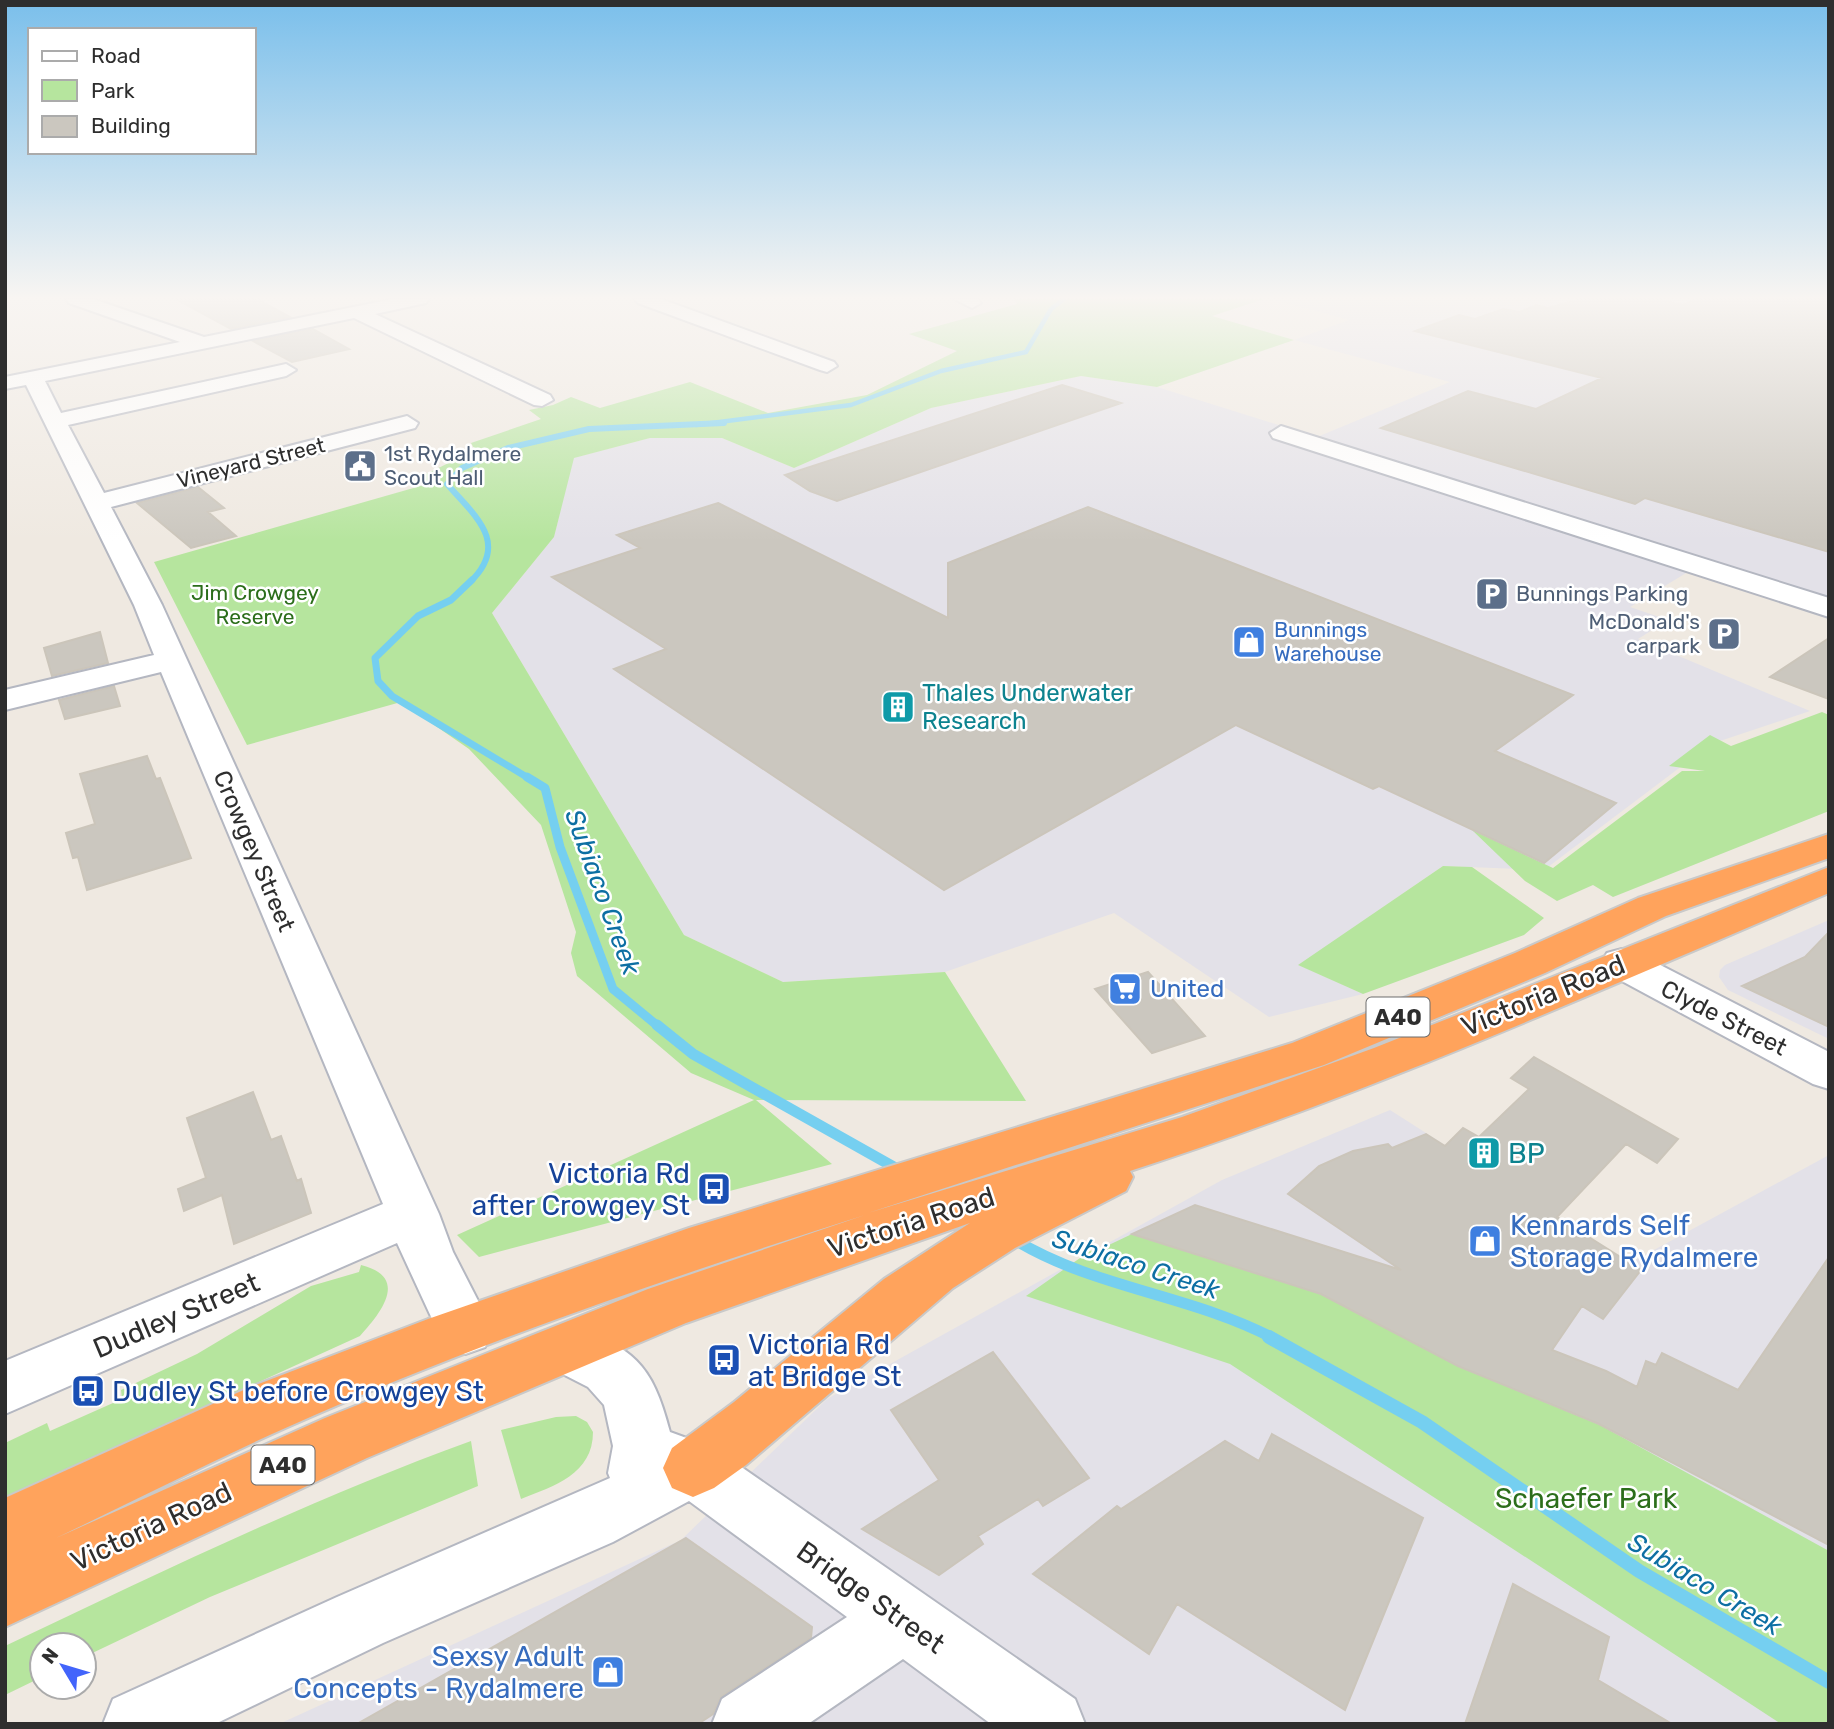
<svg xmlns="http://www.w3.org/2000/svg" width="1834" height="1729" viewBox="0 0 1834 1729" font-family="Rubik,sans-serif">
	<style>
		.industrial { fill: #e3e1e8 }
		.green { fill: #b6e59e }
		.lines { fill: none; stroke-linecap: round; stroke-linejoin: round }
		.stream-far5 { stroke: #75cff0; stroke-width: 4.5 }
		.stream-far4 { stroke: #75cff0; stroke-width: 6 }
		.stream-far3 { stroke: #75cff0; stroke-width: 7 }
		.stream-far2 { stroke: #75cff0; stroke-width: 9 }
		.stream-far1 { stroke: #75cff0; stroke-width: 11 }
		.stream { stroke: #75cff0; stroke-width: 14 }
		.building { fill: #cbc7bf; stroke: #cbc5ba; stroke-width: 2 }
		.minor-casing { stroke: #b4b7c1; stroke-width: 4 }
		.highway-casing { stroke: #c9c9c9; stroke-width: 4 }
		.minor { fill: #fff; fill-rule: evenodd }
		.highway { fill: #ffa35c; fill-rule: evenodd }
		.labels { text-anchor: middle; stroke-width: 5; stroke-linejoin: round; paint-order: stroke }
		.far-service-label { font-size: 21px; fill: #4e5e75; stroke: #fff; text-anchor: start }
		.far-street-label { font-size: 21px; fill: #2e2e2e; stroke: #fff }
		.far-park-label { font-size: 21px; fill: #2c6e1b; stroke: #fff }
		.far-shop-label { font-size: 21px; fill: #366cbe; stroke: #fff; text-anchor: start }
		.shield { fill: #fff; stroke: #6d6d6d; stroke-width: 2 }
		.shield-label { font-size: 23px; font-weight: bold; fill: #2e2e2e }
		.culture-label { font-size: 24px; fill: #0d838f; stroke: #fff; text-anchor: start }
		.street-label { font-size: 24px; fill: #2e2e2e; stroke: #fff }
		.shop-label { font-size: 24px; fill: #366cbe; stroke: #fff; text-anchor: start }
		.water-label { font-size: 26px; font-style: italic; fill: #0d6fa3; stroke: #fff }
		.near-street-label { font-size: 28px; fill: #2e2e2e; stroke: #fff }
		.near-culture-label { font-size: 28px; fill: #0d838f; stroke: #fff; text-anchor: start }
		.near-transit-label { font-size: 28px; fill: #164399; stroke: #fff; text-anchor: start }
		.near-shop-label { font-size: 28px; fill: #366cbe; stroke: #fff; text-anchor: start }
		.near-park-label { font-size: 28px; fill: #2c6e1b; stroke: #fff }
	</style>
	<rect width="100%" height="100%" fill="#efe9e1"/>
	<!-- industrial -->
	<path class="industrial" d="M1271,299H1829V599L1706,561L1630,607L1668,620L1638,639L1810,711L1711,744L1544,870L1443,866L1299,965L1363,994L1269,1017L1114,913L945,972L783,982L684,935L492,613L554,537L573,458L650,438H722L794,468L931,408L1081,376L1157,387L1317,437L1450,382L1294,340L1349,320Z
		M1829,920V1039L1728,990L1719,977L1720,970L1725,965Z
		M1390,1110L1630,1263L1829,1155V1724H279L681,1540L827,1399L1222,1180Z"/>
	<!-- green -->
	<path class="green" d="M1014,299H1264L1212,316L1294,340L1157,387L1081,376L931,408L794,468L722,438H650L574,458L554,537L492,613L684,935L783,982L945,972L1026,1101L756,1100L832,1164L479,1257L457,1235L754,1100L691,1073L577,976L571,953L576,932L541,825L469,749L401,702L247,745L154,562L431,483L418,478L475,450L471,443L541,419L529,410L553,405L571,397L600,408L690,382L768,413L867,395L957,351L909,334L1017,304Z
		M1822,712L1829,715V811L1613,897L1593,885L1557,901L1525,881L1472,830L1553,868L1682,771H1705L1669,766L1710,735L1731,746Z
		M1443,866L1472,867L1544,918L1524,935L1363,994L1298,965Z
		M1132,1234L1321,1294L1458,1366L1600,1425L1829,1551V1724H1781L1230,1364L1026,1296L1090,1251L1094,1252Z
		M361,1265C410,1277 381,1313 360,1336L5,1498V1443L47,1423L50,1431L122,1399L121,1390L197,1354L311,1286L359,1272Z
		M576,1416L587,1422L593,1432C593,1474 554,1486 521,1499L501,1430L556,1417Z
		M471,1441L478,1486L210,1597L84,1657V1645H42V1677L5,1695V1646C159,1573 311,1499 471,1441Z"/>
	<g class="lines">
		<!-- stream-far5 -->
		<path class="stream-far5" d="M696,425L851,405L941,371L1026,352L1051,309L1064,299"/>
		<!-- stream-far4 -->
		<path class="stream-far4" d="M470,582C511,543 474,515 447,484L462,468L508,448L589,429L724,423"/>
		<!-- stream-far3 -->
		<path class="stream-far3" d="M472,580L451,600L418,616L375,658L378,681L392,696L530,779"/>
		<!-- stream-far2 -->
		<path class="stream-far2" d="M527,777L545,788L560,847L613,989L659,1027"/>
		<!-- stream-far1 -->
		<path class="stream-far1" d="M657,1025L693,1054L901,1171
			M1015,1240C1094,1288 1191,1295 1273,1338"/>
		<!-- stream -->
		<path class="stream" d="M1269,1337L1422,1422L1639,1571L1829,1682"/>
	</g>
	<!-- building -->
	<path class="building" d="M176,299H257L290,317L231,329Z
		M1581,299H1657L1683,305L1696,299H1829V552L1645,498L1635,504L1381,428L1468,391L1536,409L1602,378L1415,331L1459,315L1475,319L1503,309L1519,312L1537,305L1548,308Z
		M313,329L349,349L292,362L253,341Z
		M1062,385L1121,403L837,501L810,491L785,475Z
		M198,487L224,508L208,512L236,536L191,548L137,503Z
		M718,503L948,618V563L1088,507L1573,695L1495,751L1616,803L1544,863L1379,786L1373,789L1236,725L944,890L614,669L666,649L552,577L640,548L617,535Z
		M100,632L108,663L52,676L44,648Z
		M1829,638V699L1770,677Z
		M114,686L120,706L65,719L59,700Z
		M147,756L156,779L160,778L191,858L87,890L78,857L73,858L66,833L95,824L80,774Z
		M1829,932V1027L1742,986L1805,957Z
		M1148,972L1205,1036L1152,1053L1095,989Z
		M1534,1057L1678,1139L1657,1163L1626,1144L1557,1217L1641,1270L1603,1319L1582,1306L1552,1350L1606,1371L1637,1387L1646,1361L1656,1365L1662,1353L1738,1390L1829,1257V1545L1599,1424L1458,1366L1321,1294L1132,1234L1195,1205L1401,1270L1288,1194L1319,1166L1353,1151L1388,1144L1392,1148L1426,1134L1445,1146L1463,1128L1479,1137L1529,1089L1511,1078Z
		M253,1092L271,1140L281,1136L297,1181L301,1179L311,1213L234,1244L222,1195L184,1211L178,1189L206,1178L187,1118Z
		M993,1352L1089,1478L1043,1506L1038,1499L978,1536L983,1544L939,1575L862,1529L939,1480L891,1410Z
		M1272,1434L1423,1518L1345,1710L1177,1604L1149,1654L1033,1574L1117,1506L1121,1509L1225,1441L1259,1461Z
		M686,1538L812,1627L811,1638L721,1697L713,1714L698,1724H357Z
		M1513,1584L1609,1637L1598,1680L1672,1724H1465Z"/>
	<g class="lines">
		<defs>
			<path id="minor" d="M66,299H93L204,337L393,299H429L426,303L375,314L550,395L553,400L542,406L534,405L354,318L45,381L61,413L286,364L296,370L286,376L68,425L104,493L407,416L418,423L415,428L111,507L162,605L439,1214L453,1252L493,1330L485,1347L465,1354L445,1347L397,1243L5,1414V1361L383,1204L161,672L5,710V690L154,655L134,605L26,385L5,389V377L180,342L69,303Z
				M635,299H661L834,362L837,366L827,372L820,370L638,303Z
				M954,299H978L981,303L972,308Z
				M1281,426L1829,598V617L1273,438L1270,433Z
				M1622,949L1637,953L1829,1052V1089L1813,1084L1607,973L1601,963L1607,953Z
				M567,1324C633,1348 652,1362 670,1432L714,1448L1075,1699L1085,1724H991L903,1659L808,1724H712L722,1699L847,1617L689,1501L613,1542L383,1643L215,1724H103L113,1699L337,1597L610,1478L608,1473L613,1446L604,1405L588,1387L547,1366L539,1349L547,1332Z"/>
			<path id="highway" d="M1829,834V858L1666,916L1545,973L1324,1065L868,1213L1182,1117L1374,1048L1829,867V893C1598,991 1369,1094 1130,1171L1133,1177L1126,1191L1015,1248L953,1288L746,1465L714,1488L693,1497L672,1488L663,1468L672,1448L734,1402L884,1279L970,1223L686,1323L367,1458L5,1627V1498L248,1388L428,1319L689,1228L1292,1043L1515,953L1638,898ZM865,1215L648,1289L325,1418L56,1538C134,1501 211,1461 290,1426C476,1343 671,1277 865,1215Z"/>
		</defs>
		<!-- minor casing -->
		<use href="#minor" class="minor-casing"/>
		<!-- highway casing -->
		<use href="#highway" class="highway-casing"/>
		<!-- minor -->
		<use href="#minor" class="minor"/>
		<!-- highway -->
		<use href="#highway" class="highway"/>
	</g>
	<!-- sky -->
	<linearGradient id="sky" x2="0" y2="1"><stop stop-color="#7abfeb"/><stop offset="0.55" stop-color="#f8f5f2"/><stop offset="1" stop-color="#f8f5f2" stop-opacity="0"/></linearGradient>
	<rect width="1834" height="541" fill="url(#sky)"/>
	<!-- icons -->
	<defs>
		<symbol id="civic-square" viewBox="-11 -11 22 22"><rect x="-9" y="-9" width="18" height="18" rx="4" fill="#5c6f8a" stroke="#fff"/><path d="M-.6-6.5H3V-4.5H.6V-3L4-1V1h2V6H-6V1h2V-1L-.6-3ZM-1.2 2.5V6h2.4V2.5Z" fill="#fff"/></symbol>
		<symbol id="parking-square" viewBox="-11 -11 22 22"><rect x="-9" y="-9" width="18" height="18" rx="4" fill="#5c6f8a" stroke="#fff"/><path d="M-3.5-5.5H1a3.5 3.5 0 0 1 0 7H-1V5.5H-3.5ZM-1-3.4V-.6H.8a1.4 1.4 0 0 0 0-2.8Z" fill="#fff"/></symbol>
		<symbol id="shop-square" viewBox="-11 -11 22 22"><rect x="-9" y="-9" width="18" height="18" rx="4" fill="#3f7fe0" stroke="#fff"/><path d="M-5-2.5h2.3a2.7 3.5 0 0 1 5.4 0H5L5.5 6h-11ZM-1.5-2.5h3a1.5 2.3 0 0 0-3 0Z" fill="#fff"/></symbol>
		<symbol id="building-square" viewBox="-11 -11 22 22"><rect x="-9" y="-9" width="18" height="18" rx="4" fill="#0f9aa8" stroke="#fff"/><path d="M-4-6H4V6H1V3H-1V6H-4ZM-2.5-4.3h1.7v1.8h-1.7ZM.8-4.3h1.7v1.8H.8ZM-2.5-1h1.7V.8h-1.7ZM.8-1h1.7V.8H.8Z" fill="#fff"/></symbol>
		<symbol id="supermarket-square" viewBox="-11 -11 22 22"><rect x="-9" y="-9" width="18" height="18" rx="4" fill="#3f7fe0" stroke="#fff"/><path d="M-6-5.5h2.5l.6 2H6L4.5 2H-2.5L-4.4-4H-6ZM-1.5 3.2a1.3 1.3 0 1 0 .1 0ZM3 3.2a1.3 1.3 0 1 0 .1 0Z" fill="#fff"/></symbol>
		<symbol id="bus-square" viewBox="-11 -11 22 22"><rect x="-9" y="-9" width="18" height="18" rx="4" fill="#1a4fb4" stroke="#fff"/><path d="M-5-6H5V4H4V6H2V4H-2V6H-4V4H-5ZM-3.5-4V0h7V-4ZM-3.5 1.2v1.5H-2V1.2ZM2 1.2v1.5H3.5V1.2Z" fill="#fff"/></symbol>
	</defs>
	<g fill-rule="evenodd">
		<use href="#civic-square" x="341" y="447" width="38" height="38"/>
		<use href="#parking-square" x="1473" y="575" width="38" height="38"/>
		<use href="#parking-square" x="1705" y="615" width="38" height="38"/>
		<use href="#shop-square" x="1230" y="623" width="38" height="38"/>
		<use href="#building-square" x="879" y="688" width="38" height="38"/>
		<use href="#supermarket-square" x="1106" y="970" width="38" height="38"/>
		<use href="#building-square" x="1465" y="1134" width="38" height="38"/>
		<use href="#bus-square" x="695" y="1170" width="38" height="38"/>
		<use href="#shop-square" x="1466" y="1222" width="38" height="38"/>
		<use href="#bus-square" x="705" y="1341" width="38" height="38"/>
		<use href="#bus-square" x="69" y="1372" width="38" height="38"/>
		<use href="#shop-square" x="589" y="1653" width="38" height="38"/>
	</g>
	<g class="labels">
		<!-- far-service labels -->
		<g class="far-service-label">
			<text x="384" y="461">1st Rydalmere<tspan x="384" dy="24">Scout Hall</tspan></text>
			<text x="1516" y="601">Bunnings Parking</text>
			<text x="1700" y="629" text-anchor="end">McDonald's<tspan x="1700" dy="24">carpark</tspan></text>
		</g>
		<!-- far-street labels -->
		<g class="far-street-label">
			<text transform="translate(251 463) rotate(-14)" y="7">Vineyard Street</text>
		</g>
		<!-- far-park labels -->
		<g class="far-park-label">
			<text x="255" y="600">Jim Crowgey<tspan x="255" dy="24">Reserve</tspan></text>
		</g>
		<!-- far-shop labels -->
		<g class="far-shop-label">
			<text x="1274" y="637">Bunnings<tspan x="1274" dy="24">Warehouse</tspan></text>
		</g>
		<!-- shield labels -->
		<g class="shield">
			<rect x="1366.5" y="997.5" width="63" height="39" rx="5"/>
			<rect x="251.5" y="1445.5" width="63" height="39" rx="5"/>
		</g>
		<g class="shield-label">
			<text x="1398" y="1025">A40</text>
			<text x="283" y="1473">A40</text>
		</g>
		<!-- culture labels -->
		<g class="culture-label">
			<text x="922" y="701">Thales Underwater<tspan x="922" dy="28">Research</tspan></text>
		</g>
		<!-- street labels -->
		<g class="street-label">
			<text transform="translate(254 851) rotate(67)" y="8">Crowgey Street</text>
			<text transform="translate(1724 1018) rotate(27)" y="8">Clyde Street</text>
		</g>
		<!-- shop labels -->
		<g class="shop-label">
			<text x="1150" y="997">United</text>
		</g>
		<!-- water labels -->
		<g class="water-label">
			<text transform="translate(603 892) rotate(70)" y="9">Subiaco Creek</text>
			<text transform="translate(1136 1264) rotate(18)" y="9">Subiaco Creek</text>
			<text transform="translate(1705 1584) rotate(31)" y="9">Subiaco Creek</text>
		</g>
		<!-- near-street labels -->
		<g class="near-street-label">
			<text transform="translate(1543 995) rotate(-22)" y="10">Victoria Road</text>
			<text transform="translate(911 1222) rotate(-18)" y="10">Victoria Road</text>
			<text transform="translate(176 1315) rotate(-23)" y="10">Dudley Street</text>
			<text transform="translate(151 1526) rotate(-25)" y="10">Victoria Road</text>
			<text transform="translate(871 1597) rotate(35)" y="10">Bridge Street</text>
		</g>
		<!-- near-culture labels -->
		<g class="near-culture-label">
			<text x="1508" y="1163">BP</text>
		</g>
		<!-- near-transit labels -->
		<g class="near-transit-label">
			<text x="690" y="1183" text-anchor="end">Victoria Rd<tspan x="690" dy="32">after Crowgey St</tspan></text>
			<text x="748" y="1354">Victoria Rd<tspan x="748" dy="32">at Bridge St</tspan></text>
			<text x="112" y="1401">Dudley St before Crowgey St</text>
		</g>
		<!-- near-shop labels -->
		<g class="near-shop-label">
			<text x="1510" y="1235">Kennards Self<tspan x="1510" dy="32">Storage Rydalmere</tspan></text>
			<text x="584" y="1666" text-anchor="end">Sexsy Adult<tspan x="584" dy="32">Concepts - Rydalmere</tspan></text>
		</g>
		<!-- near-park labels -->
		<g class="near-park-label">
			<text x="1586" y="1508">Schaefer Park</text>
		</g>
	</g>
	<!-- border -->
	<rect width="1834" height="1729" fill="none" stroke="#2e2e2e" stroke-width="14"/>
	<!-- legend -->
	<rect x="28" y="28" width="228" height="126" fill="#ffffff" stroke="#ababab" stroke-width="2"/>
	<rect x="42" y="51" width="35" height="10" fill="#ffffff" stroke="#ababab" stroke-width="2"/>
	<text x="91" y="63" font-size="21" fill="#2e2e2e">Road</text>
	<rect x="42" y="80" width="35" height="21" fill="#b6e59e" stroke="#ababab" stroke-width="2"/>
	<text x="91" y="98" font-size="21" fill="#2e2e2e">Park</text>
	<rect x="42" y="116" width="35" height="21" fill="#cbc7bf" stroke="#ababab" stroke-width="2"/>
	<text x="91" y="133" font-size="21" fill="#2e2e2e">Building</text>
	<!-- north arrow -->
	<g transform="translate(63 1666) rotate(308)"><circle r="33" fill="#ffffff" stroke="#ababab" stroke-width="2"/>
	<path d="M0-5L12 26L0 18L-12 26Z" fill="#4264fb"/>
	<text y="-10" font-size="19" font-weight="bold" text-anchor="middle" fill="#2e2e2e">N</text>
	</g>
</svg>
